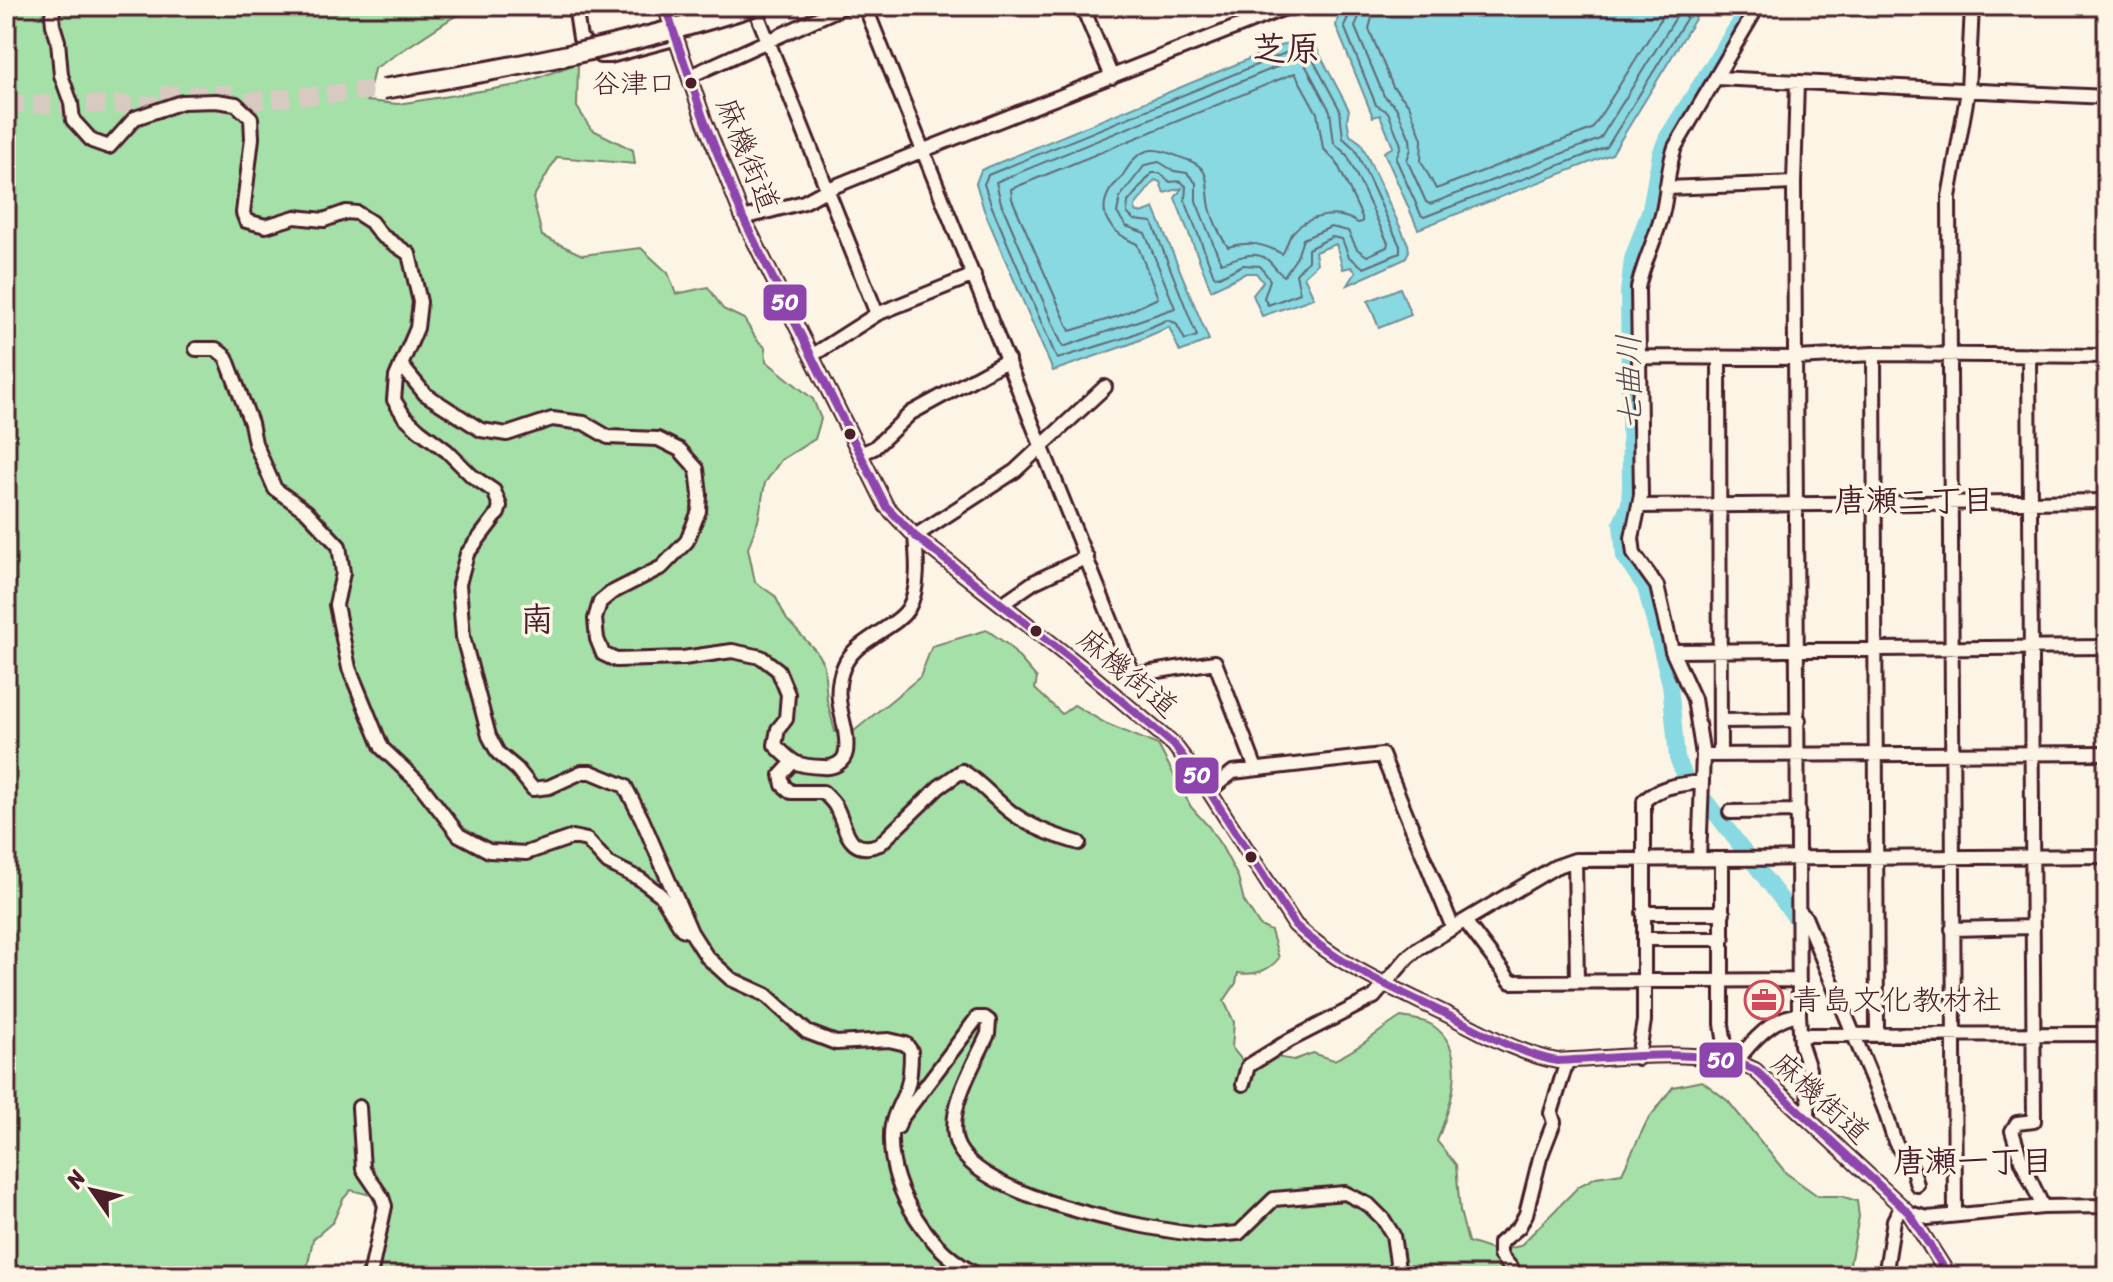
<svg xmlns="http://www.w3.org/2000/svg" width="2113" height="1282" viewBox="0 0 2113 1282" font-family="Sriracha,'Klee One',sans-serif">
	<style>
		.green { fill: #a4e0a7; stroke: #778069; stroke-width: 2 }
		.water { fill: #88d9e1; stroke: #6f8f98; stroke-width: 2 }
		.lines { fill: none; stroke-linecap: round; stroke-linejoin: round }
		.shore { stroke: #636974; stroke-width: 2 }
		.river { stroke: #88d9e1; stroke-width: 16 }
		.highway-tunnel { stroke: #d8cac0; stroke-width: 18; stroke-dasharray: 18 9; stroke-linecap: butt }
		.minor-casing { stroke: #4a1f2b; stroke-width: 18 }
		.minor { stroke: #fcf5e5; stroke-width: 12 }
		.highway-bridge-casing { stroke: #4a1f2b; stroke-width: 24; stroke-linecap: butt }
		.highway-bridge { stroke: #fcf5e5; stroke-width: 18 }
		.bus-1-casing { stroke: #fcf5e5; stroke-width: 14 }
		.bus-1 { stroke: #8e44ad; stroke-width: 8 }
		.bus-dot { fill: #4a1f2b; stroke: #fcf5e5; stroke-width: 3 }
		.labels { text-anchor: middle; stroke-width: 7; stroke-linejoin: round; paint-order: stroke }
		.bus-label { font-size: 28px; fill: #4a1f2b; stroke: #fcf5e5; text-anchor: end }
		.street-label { font-size: 30px; fill: #4a1f2b; stroke: #fcf5e5 }
		.poi-label { font-size: 30px; fill: #4a1f2b; stroke: #fcf5e5; text-anchor: start }
		.water-label { font-size: 32px; font-style: italic; fill: #5a4e58; stroke: #fcf5e5 }
		.neighbourhood-label { font-size: 32px; font-weight: bold; fill: #4a1f2b; stroke: #fcf5e5 }
		.quarter-label { font-size: 34px; font-weight: bold; fill: #4a1f2b; stroke: #fcf5e5 }
		.line-badge { stroke: #fcf5e5; stroke-width: 3 }
		.badge-label { font-size: 22px; text-anchor: middle; font-weight: bold; fill: #fff }
	</style>
	<rect width="100%" height="100%" fill="#fcf5e5"/>
	<filter id="ink" filterUnits="userSpaceOnUse"><feTurbulence type="fractalNoise" baseFrequency=".0125" numOctaves="2"/><feDisplacementMap in="SourceGraphic" scale="16" xChannelSelector="R" yChannelSelector="G"/><feConvolveMatrix kernelMatrix="1 2 1 2 8 2 1 2 1" color-interpolation-filters="sRGB"/></filter>
	<g filter="url(#ink)">
		<!-- green -->
		<path class="green" d="M6,6H481L452,18L374,69L367,101L398,104L518,85L578,63L577,107L591,129L633,150L635,164L557,157L533,198L542,236L582,255L641,248L668,273L676,294L708,287L723,309L744,319L757,340L765,347L766,361L813,399L821,419L815,439L781,460L765,483L758,521L748,548L755,582L775,596L787,620L816,651L824,665L827,700L835,732L848,736L920,677L932,646L987,630L1008,645L1037,678L1035,689L1062,714L1074,705L1107,724L1158,745L1191,807L1209,827L1222,847L1238,877L1244,901L1260,926L1271,931L1279,958C1269,971 1254,976 1238,973L1236,983L1224,1001L1234,1022L1232,1048L1241,1059L1261,1067L1276,1057L1294,1060L1313,1053L1334,1060C1360,1049 1378,1031 1401,1017C1411,1019 1424,1020 1432,1025C1471,1051 1451,1106 1437,1141L1456,1165L1460,1211L1468,1242L1496,1251L1520,1246L1579,1186L1596,1177L1622,1173L1647,1121L1673,1087L1702,1081L1728,1101L1786,1173L1818,1196H1841L1857,1201L1859,1217L1849,1269L1839,1276H359L373,1245L380,1214L371,1195L351,1190L343,1199L333,1222L313,1239L307,1269L302,1276H6Z"/>
		<!-- water -->
		<path class="water" d="M1375,6H1703L1612,154L1418,229L1384,152L1393,147L1380,115L1373,117L1336,26L1339,12C1351,7 1363,10 1375,6Z
			M1309,34L1349,110L1347,119L1350,135L1361,143L1408,244L1409,251L1405,259L1348,285L1356,272L1351,267L1343,269L1336,244L1315,252L1317,264L1304,276L1314,298L1262,316L1253,295L1263,282L1256,273H1246L1211,290L1175,198L1182,188L1164,193L1160,182L1155,180L1135,206V211L1142,213L1154,208L1209,340L1180,352L1169,327L1130,344L1053,371L984,210L976,183L981,170Z
			M1400,288L1411,315L1379,328L1368,301Z"/>
		<g class="lines">
			<!-- shore -->
			<path class="shore" d="M1353,6L1344,26L1376,105L1388,112L1401,145L1396,159L1421,215L1424,217L1607,147L1694,6
				M1363,6L1355,27L1384,96L1396,107L1410,139L1411,149L1407,160L1426,202L1430,204L1600,139L1683,6
				M1375,6L1369,29L1393,87L1409,105L1422,139L1421,161L1436,189L1592,129L1669,6
				M1305,45L1340,110L1343,138L1355,149L1400,246V253L1364,268L1349,257L1342,239L1332,237L1308,249V261L1296,274L1300,293L1268,305L1264,298L1270,280L1260,266L1243,265L1219,277L1214,276L1185,200L1186,186L1180,181L1170,182L1160,173H1152L1128,202L1127,213L1134,220L1152,222L1197,336L1185,340L1176,323L1167,320L1127,337L1057,359L992,207L984,184L988,175Z
				M1301,57L1330,111L1334,143L1347,155L1388,243L1387,247L1367,256L1357,249L1348,231L1331,227L1303,239L1297,257L1284,276C1277,272 1276,268 1270,262C1256,247 1237,259 1221,263L1196,201V183L1187,173L1174,171L1159,162L1145,165L1120,197L1117,213L1126,226L1145,233L1175,308L1063,347L1001,203L996,182Z
				M1295,73L1317,113L1323,148L1337,163L1362,217V222L1358,223C1339,210 1309,214 1293,232C1287,239 1287,248 1282,254C1263,243 1249,241 1228,247C1220,236 1210,214 1209,201C1206,183 1211,168 1188,160C1177,157 1165,149 1152,150C1135,152 1130,165 1121,178C1117,183 1112,186 1109,192C1095,218 1116,235 1137,244L1158,298L1119,316L1070,331L1012,199L1011,189Z"/>
			<!-- river -->
			<path class="river" d="M1684,774L1677,758L1670,684L1645,587L1624,557L1621,523L1629,504L1630,486L1628,293L1632,259L1650,209L1660,154L1667,137L1750,6
				M1706,801L1804,929"/>
			<!-- highway-tunnel -->
			<path class="highway-tunnel" d="M161,95L235,94
				M6,104L177,105
				M219,104L383,89"/>
			<defs>
				<path id="minor" d="M55,6L52,15L53,25L58,41L61,75L71,103L73,120L92,141L109,147L135,118L182,102L216,101L236,104L251,118L252,138L243,213L246,221L266,226L295,217L324,220L346,212L357,213L371,222L381,235L409,254L420,302L417,328L396,377L394,400L404,416L419,430L447,451L472,476L494,491L500,506L498,513L467,554L459,584L463,637L489,736L498,753L517,769L533,789L549,787L582,772H591L625,786L642,819L691,932L707,957L731,979L766,995L807,1032L836,1043L889,1040L906,1044L911,1051C911,1063 911,1076 907,1088C901,1103 891,1118 891,1135C889,1191 930,1253 980,1276
					M575,6L580,38L600,56H610L674,39
					M665,6L704,120L743,218L886,506L915,536L1089,673L1174,745L1209,791L1295,925C1336,964 1393,988 1444,1013C1480,1031 1517,1053 1557,1061C1615,1059 1703,1045 1755,1070L1909,1213L1949,1276
					M754,6L877,314
					M865,6L1133,675L1215,662L1256,769
					M1082,6L1112,77
					M512,7L517,6
					M690,76L845,6
					M1716,78L2107,97
					M1797,82L1794,183L1799,1015L1801,1045L1809,1069L1808,1119
					M2106,97L2107,155
					M1666,188L1794,183
					M743,218L804,202L828,189L924,150L1290,6
					M196,349H216L226,357L251,423L255,443L275,489L306,511L339,546L343,573L336,605L349,668L382,748L419,783L459,835L489,851L526,853L573,837L587,840L608,863L640,879L661,895L682,929L688,931
					M1874,354L1877,1034
					M813,355L877,314L974,275
					M2029,355L2034,1121L2017,1123L2012,1131L2021,1160L2043,1207
					M1640,357L1795,358L1874,354L2107,356
					M1719,357L1720,755
					M402,366L425,394L481,430L507,434L552,419L584,423L608,437L658,439L680,450L697,469L700,495L699,511L687,541L662,567L611,593L600,602L595,619L597,639L603,654L616,660L683,658L732,651L761,657L778,670L788,694L786,719L778,729L775,745C794,764 796,766 823,767C833,768 844,763 846,752C850,723 829,701 844,666C850,652 862,644 874,636C885,628 900,621 908,609C920,589 917,558 915,536L1015,471L1105,387
					M860,454L874,448L911,413L1008,360
					M1640,506L2107,501
					M1002,604L1034,582L1087,557
					M1672,651L2107,647
					M1720,721L1799,720
					M1703,755L2107,753
					M792,763L781,775L783,785L791,792H823C827,796 833,801 836,807C847,828 847,857 880,844L939,787L962,771C982,783 996,802 1015,815C1035,829 1056,836 1079,843
					M1209,791L1233,772L1382,755L1453,928
					M1730,812L1799,811
					M1699,859L1703,755L1694,699L1672,651L1657,586L1634,554L1632,538L1641,495L1638,288C1643,263 1655,241 1662,215C1668,192 1667,169 1675,147L1758,6
					M1722,859V1024L1727,1059
					M1575,860L1577,982
					M1799,911L1805,917L1884,1108L1895,1142L1913,1170L1917,1185
					M1643,913H1723
					M1465,921L1511,982L1799,980
					M1952,929L2033,927
					M1644,939H1723
					M1800,1035L2107,1034
					M1638,1058L1644,1021V801C1662,785 1679,785 1701,782
					M1737,1061C1750,1043 1775,1015 1799,1015
					M1243,1084L1248,1066L1290,1040L1374,997L1408,957L1419,948L1555,867L1575,860L2107,856
					M359,1107L363,1169L382,1197L385,1206L370,1276
					M898,1127L900,1120L977,1018H985L989,1021L988,1034C975,1063 949,1104 955,1137C965,1197 1151,1230 1202,1235C1214,1236 1227,1234 1239,1233L1274,1199L1345,1193L1369,1205L1383,1219L1393,1235L1399,1276
					M1909,1213L1928,1218L2043,1207L2107,1206
					M1955,1215L1949,197L1968,91L1972,6
					M1518,1276L1500,1255V1243L1519,1227L1526,1214L1540,1158L1554,1122L1551,1113L1567,1061
					M1885,1276L1894,1220L1901,1207"/>
			</defs>
			<!-- minor casing -->
			<use href="#minor" class="minor-casing"/>
			<!-- minor -->
			<use href="#minor" class="minor"/>
			<defs>
				<path id="highway-bridge" d="M383,89C508,69 632,45 753,6"/>
			</defs>
			<!-- highway-bridge casing -->
			<use href="#highway-bridge" class="highway-bridge-casing"/>
			<!-- highway-bridge -->
			<use href="#highway-bridge" class="highway-bridge"/>
			<defs>
				<path id="bus-1" d="M665,6L704,120L743,218L886,506L915,536L1089,673L1174,745L1209,791L1295,925C1336,964 1393,988 1444,1013C1480,1031 1517,1053 1557,1061C1615,1059 1703,1045 1755,1070L1909,1213L1949,1276"/>
			</defs>
			<!-- bus-1 casing -->
			<use href="#bus-1" class="bus-1-casing"/>
			<!-- bus-1 -->
			<use href="#bus-1" class="bus-1"/>
		</g>
	</g>
	<!-- icons -->
	<defs>
		<symbol id="office-ring" viewBox="-11 -11 22 22"><circle r="9.5" fill="#fcf5e5" stroke="#d1495b" stroke-width="1.5"/><path d="M-6-3h4V-5.5h4V-3h4V5H-6ZM-1-4.5V-3h2v-1.5ZM-6 0V1H6V0Z" fill="#d1495b"/></symbol>
	</defs>
	<g fill-rule="evenodd">
		<use href="#office-ring" x="1742" y="978" width="44" height="44"/>
	</g>
	<!-- markers -->
	<g class="bus-dot">
		<circle cx="691" cy="83" r="7"/>
		<circle cx="850" cy="434" r="7"/>
		<circle cx="1036" cy="631" r="7"/>
		<circle cx="1251" cy="857" r="7"/>
	</g>
	<g class="labels">
		<!-- bus labels -->
		<g class="bus-label">
			<text x="676" y="93">谷津口</text>
		</g>
		<!-- street labels -->
		<g class="street-label">
			<text transform="translate(748 155) rotate(68)" y="10">麻機街道</text>
			<text transform="translate(1128 673) rotate(40)" y="10">麻機街道</text>
			<text transform="translate(1821 1098) rotate(42)" y="10">麻機街道</text>
		</g>
		<!-- poi labels -->
		<g class="poi-label">
			<text x="1792" y="1010">青島文化教材社</text>
		</g>
		<!-- water labels -->
		<g class="water-label">
			<text transform="translate(1629 382) rotate(-91)" y="11">七曲川</text>
		</g>
		<!-- neighbourhood labels -->
		<g class="neighbourhood-label">
			<text x="1914" y="511">唐瀬二丁目</text>
			<text x="1973" y="1172">唐瀬一丁目</text>
		</g>
		<!-- quarter labels -->
		<g class="quarter-label">
			<text x="1286" y="60">芝原</text>
			<text x="537" y="631">南</text>
		</g>
	</g>
	<g class="line-badge">
		<rect x="762" y="283" width="46" height="39" rx="8" fill="#8e44ad"/>
		<rect x="1174" y="756" width="46" height="39" rx="8" fill="#8e44ad"/>
		<rect x="1698" y="1041" width="46" height="38" rx="8" fill="#8e44ad"/>
	</g>
	<g class="badge-label">
		<text x="785" y="310">50</text>
		<text x="1197" y="783">50</text>
		<text x="1721" y="1068">50</text>
	</g>
	<!-- margin -->
	<rect width="2113" height="1282" fill="none" stroke="#fcf5e5" stroke-width="32"/>
	<rect x="16" y="16" width="2081" height="1250" fill="none" stroke="#4a1f2b" stroke-width="3" filter="url(#ink)"/>
	<!-- north arrow -->
	<g transform="translate(92 1190) rotate(304)" stroke="#fcf5e5" stroke-width="6" paint-order="stroke">
	<path d="M0-6L14 30L0 20L-14 30Z" fill="#4a1f2b"/>
	<text y="-12" font-size="22" font-weight="bold" text-anchor="middle" fill="#4a1f2b">N</text>
	</g>
</svg>
